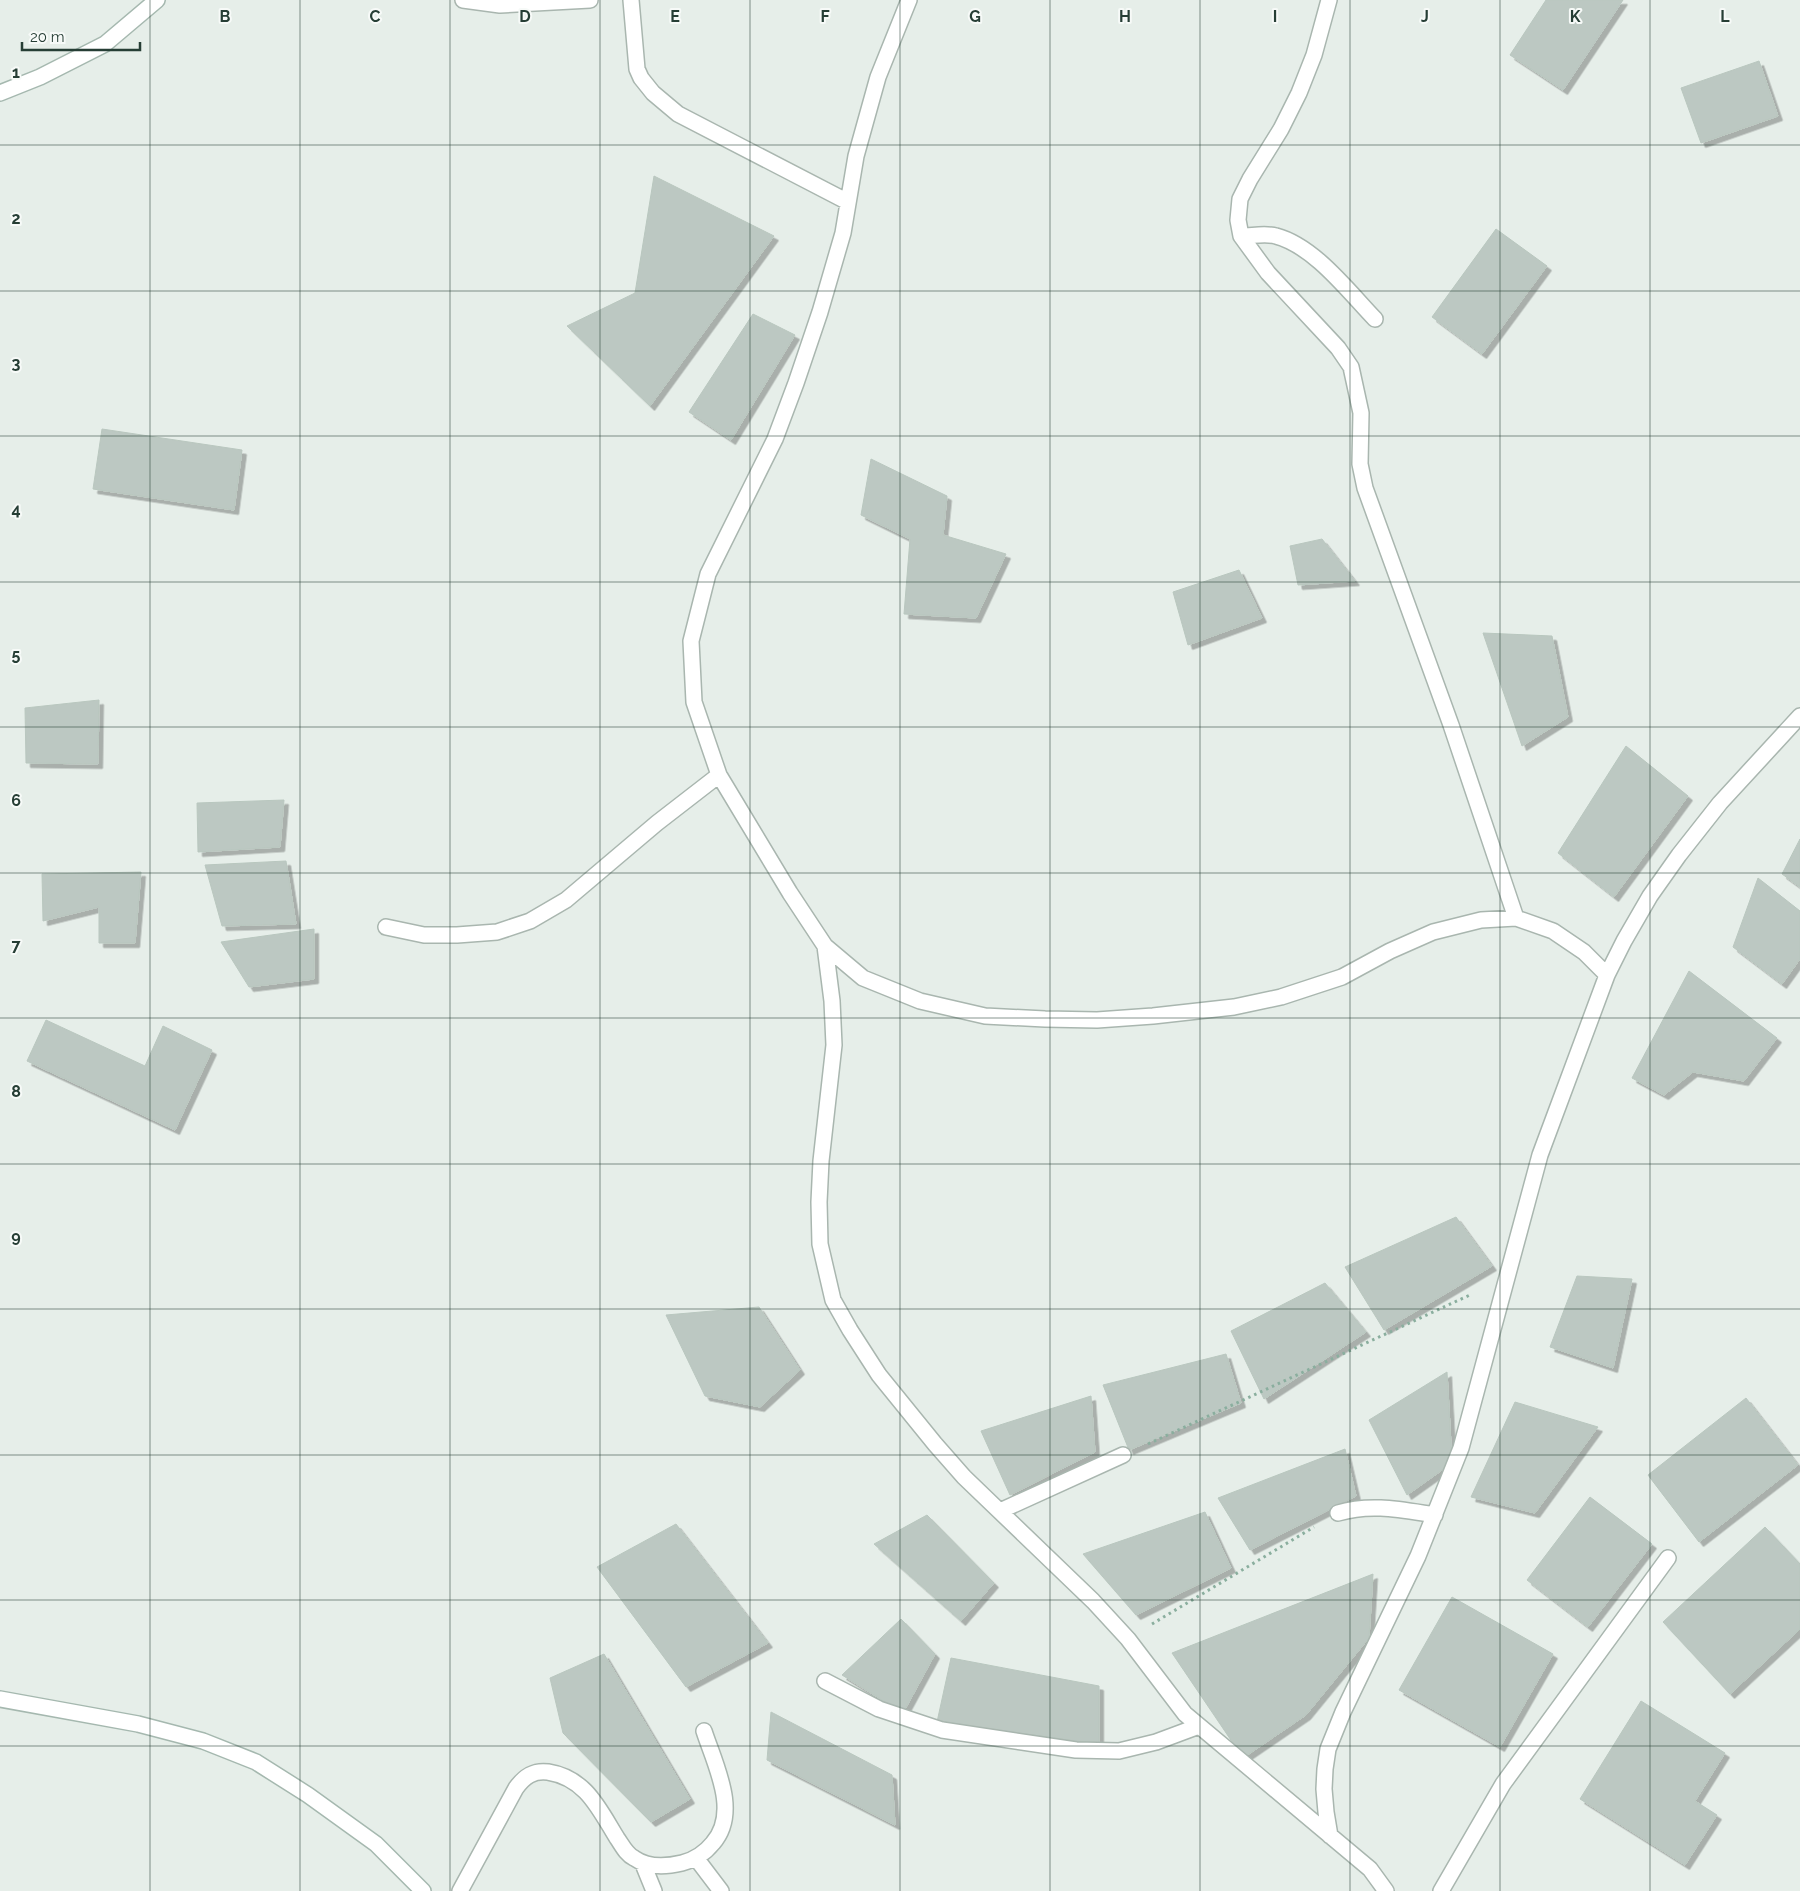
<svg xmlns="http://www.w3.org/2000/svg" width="1800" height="1891" viewBox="0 0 1800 1891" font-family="Raleway,sans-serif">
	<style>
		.building { fill: #bcc8c2; stroke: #b9c7bf; filter: url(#shadow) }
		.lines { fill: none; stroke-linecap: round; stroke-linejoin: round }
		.minor-casing { stroke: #a9b6af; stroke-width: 18 }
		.secondary-casing { stroke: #a5b8af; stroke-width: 18 }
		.path { stroke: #8aae9e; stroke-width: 3; stroke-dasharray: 2.5 4; stroke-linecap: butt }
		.minor { stroke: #fff; stroke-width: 15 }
		.secondary { stroke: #fff; stroke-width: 15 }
		.grid { fill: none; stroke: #263e35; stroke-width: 1; stroke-opacity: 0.55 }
		.grid-label { font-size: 16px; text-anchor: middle; font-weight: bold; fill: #263e35; stroke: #f7faf8; stroke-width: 4; stroke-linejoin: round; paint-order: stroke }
	</style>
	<defs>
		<filter id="shadow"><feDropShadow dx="4.5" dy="4.5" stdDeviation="0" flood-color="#0004"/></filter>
	</defs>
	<rect width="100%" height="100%" fill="#e6eee9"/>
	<!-- building -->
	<path class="building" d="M1546,0H1623L1563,90L1510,55Z
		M1759,61L1778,116L1701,143L1681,88Z
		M654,176L774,236L650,406L567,326L635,293Z
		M1496,229L1547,266L1482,354L1432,317Z
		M753,314L795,335L731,440L689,412Z
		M102,429L242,450L234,510L93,489Z
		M871,459L947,496L943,535L1006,554L976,618L904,614L910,539L861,515Z
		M1322,539L1355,581L1298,585L1290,546Z
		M1239,570L1262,618L1188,645L1173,592Z
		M1483,633L1552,636L1568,717L1522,746Z
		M99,700L98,764L26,763L25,708Z
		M1626,746L1688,796L1614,897L1558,853Z
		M284,800L280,847L198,852L197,803Z
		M1800,839V887L1782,874Z
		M286,861L296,924L222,926L205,865Z
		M141,872L135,943H99V907L43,921L42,874Z
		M1758,878L1800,911V959L1782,984L1733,947Z
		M314,929V979L249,987L221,942Z
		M1689,971L1777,1038L1744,1081L1693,1072L1664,1095L1632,1078Z
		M46,1020L145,1066L163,1026L212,1050L175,1130L27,1061Z
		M1456,1217L1492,1266L1384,1330L1345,1267Z
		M1577,1276L1632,1279L1613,1368L1550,1347Z
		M1325,1283L1366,1332L1264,1399L1231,1331Z
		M759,1307L800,1370L760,1407L705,1396L666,1315Z
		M1226,1354L1241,1403L1129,1450L1103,1385Z
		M1447,1372L1452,1463L1407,1495L1369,1420Z
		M1091,1396L1095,1452L1010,1495L981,1431Z
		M1746,1398L1798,1465L1699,1542L1648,1475Z
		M1515,1402L1598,1427L1535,1513L1471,1497Z
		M1345,1449L1356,1496L1250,1550L1218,1498Z
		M1590,1497L1652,1544L1588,1627L1527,1580Z
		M1205,1512L1231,1568L1136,1615L1083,1554Z
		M927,1515L994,1583L961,1621L874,1544Z
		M676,1524L768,1643L686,1687L597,1567Z
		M1765,1527L1800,1564V1629L1730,1694L1663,1622Z
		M1373,1574L1369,1638L1306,1715L1243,1758L1172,1653Z
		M1452,1597L1553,1654L1500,1747L1399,1690Z
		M901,1619L935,1654L903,1713L842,1675Z
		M604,1654L690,1799L651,1822L563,1733L550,1678Z
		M951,1658L1099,1686V1744L937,1722Z
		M1641,1701L1725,1753L1695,1801L1717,1815L1685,1865L1580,1799Z
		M771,1712L892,1775L895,1825L767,1760Z"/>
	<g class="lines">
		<defs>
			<path id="minor" d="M463,0L500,5L590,0
				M631,0L637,69L641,78L653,93L678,114L848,202
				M909,0L878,77L856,156L843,233L820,312L796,383L775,439L708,574L691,641L694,702L719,775L790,893L825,946L863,978L920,1001L985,1016L1045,1019L1097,1020L1153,1016L1234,1007L1281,997L1342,977L1390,951L1433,932L1481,920L1516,918L1553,931L1584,952L1607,975
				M1329,0L1314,55L1299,93L1281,129L1250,179L1240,199L1238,220L1241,236L1268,273L1338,348L1351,367L1361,413L1360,464L1365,488L1451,725L1516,918
				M1241,236C1252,236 1266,233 1276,236C1314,246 1348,291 1375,319
				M386,927L424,935H457L497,932L530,921L566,900L657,823L719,775
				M825,946L832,1001L834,1045L821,1161L819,1202L820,1244L833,1300L850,1330L879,1375L935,1444L964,1477L1093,1601L1128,1639L1185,1714L1370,1869L1386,1891
				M1000,1511L1123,1455
				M1338,1513C1371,1503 1402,1510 1435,1515
				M825,1681L879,1709L942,1730L1076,1750L1119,1751L1156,1742L1199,1726
				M1330,1836L1326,1812L1324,1789L1325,1769L1328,1749L1343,1712L1418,1556L1461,1448L1540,1155L1607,975L1624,941L1650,896L1679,855L1720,803L1800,716
				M696,1858L721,1891
				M643,1864L654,1891
				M460,1891L516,1788C524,1777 533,1770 548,1772C586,1778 599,1809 617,1838C622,1845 626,1854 634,1858C648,1868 665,1867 682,1863C694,1860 705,1853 713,1843C740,1812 715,1765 704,1731
				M1441,1891L1503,1784L1668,1558"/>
			<path id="secondary" d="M0,93L40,77L105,44L157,0
				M0,1699L138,1724L203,1741L256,1762L308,1795L376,1844L423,1891"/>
		</defs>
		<!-- minor casing -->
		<use href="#minor" class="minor-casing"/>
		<!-- secondary casing -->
		<use href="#secondary" class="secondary-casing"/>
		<!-- path -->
		<path class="path" d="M1148,1444L1472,1294
			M1152,1624L1314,1527"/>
		<!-- minor -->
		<use href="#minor" class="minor"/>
		<!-- secondary -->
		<use href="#secondary" class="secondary"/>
	</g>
	<!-- grid -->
	<path class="grid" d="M150,0V1891M300,0V1891M450,0V1891M600,0V1891M750,0V1891M900,0V1891M1050,0V1891M1200,0V1891M1350,0V1891M1500,0V1891M1650,0V1891M0,145H1800M0,291H1800M0,436H1800M0,582H1800M0,727H1800M0,873H1800M0,1018H1800M0,1164H1800M0,1309H1800M0,1455H1800M0,1600H1800M0,1746H1800"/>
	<g class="grid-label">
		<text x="225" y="22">B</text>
		<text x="375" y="22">C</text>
		<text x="525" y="22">D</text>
		<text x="675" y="22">E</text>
		<text x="825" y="22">F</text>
		<text x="975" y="22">G</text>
		<text x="1125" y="22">H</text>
		<text x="1275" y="22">I</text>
		<text x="1425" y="22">J</text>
		<text x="1575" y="22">K</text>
		<text x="1725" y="22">L</text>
		<text x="16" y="78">1</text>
		<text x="16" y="224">2</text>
		<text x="16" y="369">3</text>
		<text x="16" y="515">4</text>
		<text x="16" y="660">5</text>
		<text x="16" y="806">6</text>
		<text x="16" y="951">7</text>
		<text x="16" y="1097">8</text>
		<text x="16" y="1242">9</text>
	</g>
	<!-- scale -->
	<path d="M22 42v8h118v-8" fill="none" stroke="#263e35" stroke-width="2.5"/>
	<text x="30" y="42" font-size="15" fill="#263e35" stroke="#f7faf8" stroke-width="4" paint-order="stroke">20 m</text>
</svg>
